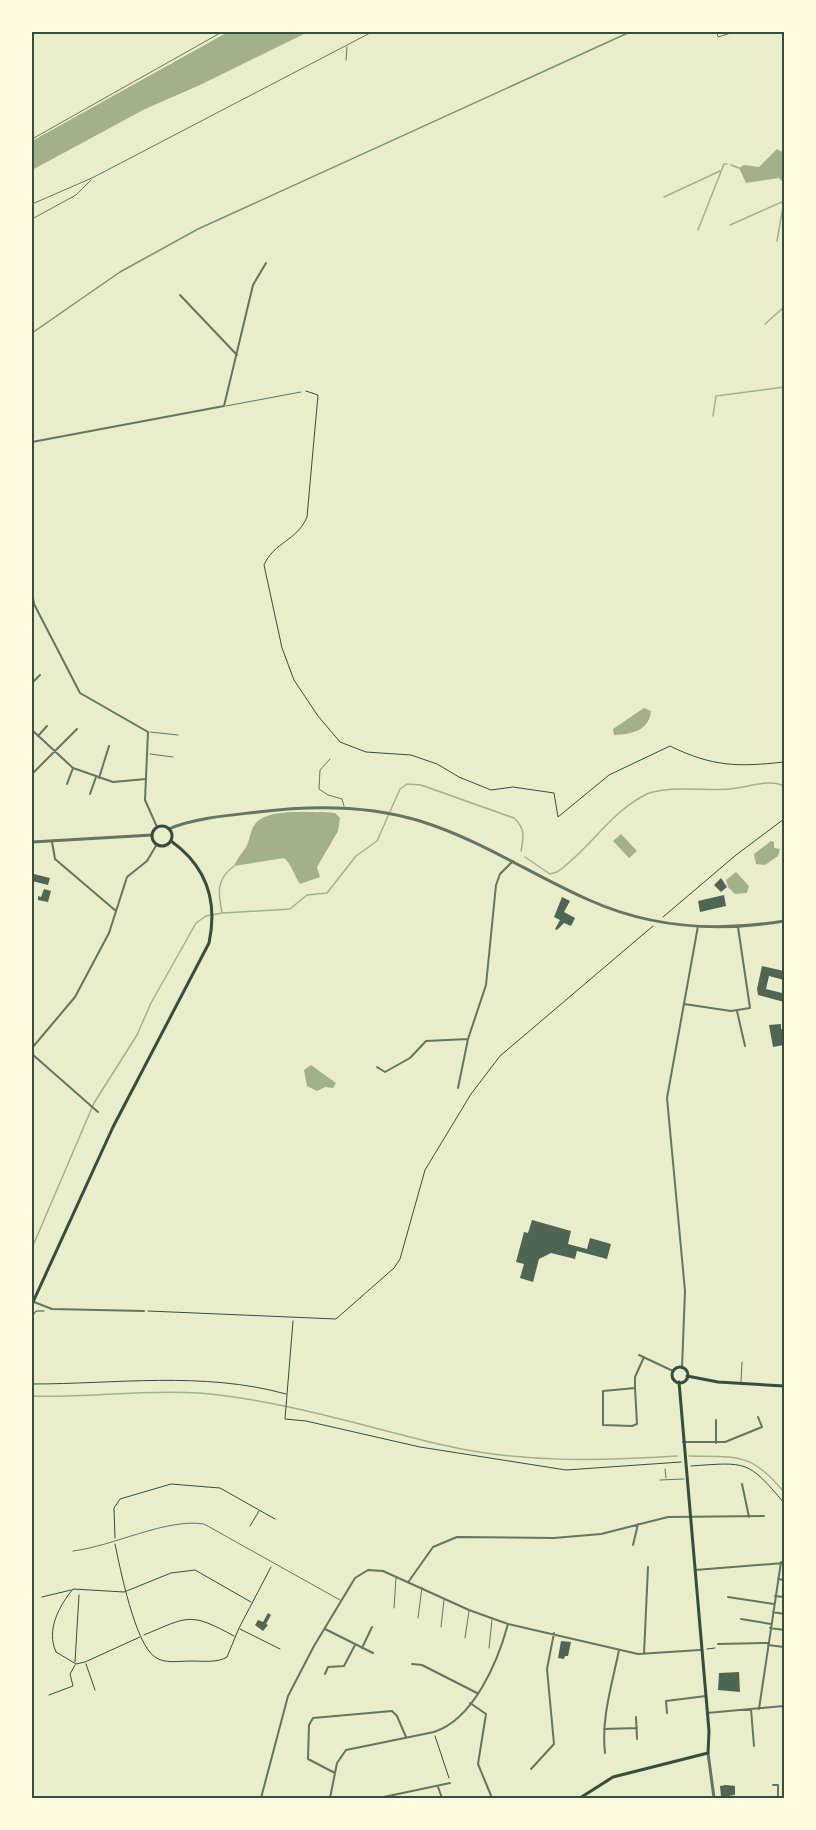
<svg xmlns="http://www.w3.org/2000/svg" width="816" height="1830" viewBox="0 0 816 1830" font-family="'Asap Condensed',sans-serif">
	<style>
		.water { fill: #a3b18a }
		.lines { fill: none; stroke-linecap: round; stroke-linejoin: round }
		.stream { stroke: #a3b18a; stroke-width: 1.5 }
		.building { fill: #4f6655 }
		.path { stroke: #344e41; stroke-width: 1 }
		.service { stroke: #617663; stroke-width: 1 }
		.minor { stroke: #617663; stroke-width: 2 }
		.tertiary { stroke: #617663; stroke-width: 3 }
		.secondary { stroke: #344e41; stroke-width: 3 }
		.rail { stroke: #7c8e77; stroke-width: 1.5 }
		.neatline { fill: none; stroke: #344e41; stroke-width: 2 }
	</style>
	<rect width="100%" height="100%" fill="#e9edc9"/>
	<!-- water -->
	<path class="water" d="M228,32H308L200,85L145,109L32,170V141Z
		M777,149L784,153V184L779,178L746,183L739,168L744,165L759,167Z
		M644,708L651,711C649,731 632,734 614,735L613,729Z
		M323,812L335,813L340,818L338,831L317,867L320,877L300,884C294,876 292,864 284,858L234,866C237,859 240,856 244,850C250,844 249,832 255,824C268,808 304,813 323,812Z
		M621,834L637,851L629,858L613,841Z
		M771,841L774,842V848L780,849L778,856L765,865L756,864L754,854Z
		M736,872L749,886L747,893L735,894L728,887L726,880Z
		M311,1065L336,1083L333,1088L325,1087L317,1091L307,1086L304,1070Z"/>
	<g class="lines">
		<!-- stream -->
		<path class="stream" d="M731,165L739,168
			M664,197L720,171
			M730,225L784,201
			M698,230L724,164H727
			M777,241L784,201
			M765,324L784,307
			M713,416L716,396L784,387
			M525,857L550,874L557,872C589,850 611,811 647,794C667,785 708,791 730,789C747,788 769,778 784,786
			M223,913L290,909L307,895L327,893L356,856L377,841L400,789L407,784L421,785L514,818C525,828 524,836 521,851
			M32,1248L94,1103L137,1035L151,1003L196,923L206,916L222,913C218,893 216,879 234,866
			M32,1396C87,1398 143,1389 199,1393C282,1400 362,1426 443,1445C519,1463 600,1461 677,1456
			M689,1456C737,1457 751,1452 784,1492"/>
	</g>
	<!-- building -->
	<path class="building" d="M34,874L50,878L48,885L32,881Z
		M721,878L727,887L721,892L714,885Z
		M44,889L51,891L48,902L38,900V896L41,897Z
		M724,895L726,906L700,912L698,901Z
		M562,897L570,901L564,912L575,918L571,926L564,923L557,930L555,929L560,920L554,917Z
		M762,966L784,971V980L769,976L766,989L782,993L784,984V1002L758,995L757,989Z
		M781,1024V1029H784V1045L773,1047L769,1025Z
		M532,1220L571,1231L568,1244L587,1249L590,1238L611,1244L607,1259L577,1251L575,1259L551,1253L539,1259L533,1282L520,1278L524,1264L516,1262L524,1232L528,1233Z
		M268,1613L271,1615L266,1624L268,1625L263,1631L255,1625L258,1620L263,1622Z
		M561,1641L571,1642L568,1656H565L564,1659L558,1658Z
		M739,1672L740,1692L718,1690L719,1673Z
		M726,1785L735,1786V1795L721,1797L720,1786Z"/>
	<g class="lines">
		<!-- path -->
		<path class="path" d="M306,391L318,395L307,517C297,541 274,542 264,565L282,648L294,680L318,716L340,742L366,752L411,755L437,764L459,777L491,790L513,787L554,793L558,817L609,775L670,746C713,767 738,767 784,762
			M663,917L736,855L784,819
			M148,1311L336,1319L394,1268L400,1259L425,1170L471,1094L500,1056L653,926
			M32,1317L36,1311H44
			M293,1321L285,1419L306,1421L420,1447L566,1470L681,1462
			M32,1384C116,1384 203,1371 286,1394
			M691,1466C747,1462 748,1460 784,1503
			M250,1526L259,1511
			M115,1538L114,1508L120,1499L171,1484L220,1488L275,1519
			M115,1544C120,1568 135,1644 155,1657C164,1664 180,1661 191,1661C202,1661 218,1663 227,1657L239,1628L271,1567
			M42,1597L71,1590
			M240,1629L280,1649
			M144,1635C189,1616 190,1612 234,1636
			M140,1637L85,1662L76,1664L56,1652C46,1630 59,1606 73,1589L124,1592L171,1573L195,1570L251,1602
			M707,1649L715,1648
			M75,1662L79,1595
			M86,1664L95,1690
			M49,1695L73,1686L70,1674L75,1665
			M435,1736L449,1778"/>
		<!-- service -->
		<path class="service" d="M717,32L718,37L734,32
			M346,60L347,47
			M32,139L222,32
			M32,204L92,178L372,32
			M32,219L76,195L91,180
			M226,406L301,392
			M150,732L178,735
			M150,754L173,757
			M330,759L320,770L319,789L328,795L342,799L344,806
			M741,1382L742,1362
			M665,1469L666,1478
			M660,1480L684,1479
			M73,1551C114,1546 166,1518 204,1524L340,1600
			M394,1608L396,1578
			M418,1618L422,1587
			M441,1627L444,1600
			M465,1638L469,1611
			M489,1648L492,1620
			M784,1688V1692"/>
		<!-- minor -->
		<path class="minor" d="M180,295L237,355
			M32,442L224,406L253,285L266,263
			M32,592L34,604L80,693L148,732L145,800L157,827
			M32,683L40,675
			M32,730L73,768L113,782L146,779
			M38,736L47,726
			M32,774L77,729
			M99,778L109,746
			M67,784L73,768
			M90,794L96,777
			M52,842L55,859L116,911
			M684,1004L731,1011L750,1008L738,927
			M737,1011L745,1046
			M32,1048L75,997L109,933L127,877L147,861L157,844
			M32,1054L98,1112
			M377,1067L385,1072L410,1058L426,1041L468,1039
			M458,1088L468,1039L486,985L496,885L500,874L513,861
			M34,1302L52,1309L144,1311
			M639,1355L673,1371
			M682,1368L685,1291L667,1098L698,926
			M635,1388L637,1424L632,1426L603,1425V1391L635,1388V1377L644,1357
			M716,1420V1443
			M683,1442H725L762,1427L758,1417
			M742,1484L749,1517
			M633,1545L638,1524
			M695,1570L784,1563
			M778,1579L784,1580
			M409,1581L433,1547L457,1537L554,1538L601,1534L668,1517L764,1516
			M775,1596L784,1597
			M728,1597L774,1604
			M773,1612L784,1614
			M741,1619L771,1624
			M770,1628L784,1630
			M325,1629L373,1653
			M718,1644L768,1643
			M768,1645L784,1647
			M362,1648L372,1627
			M644,1654L648,1567
			M412,1664L422,1665L477,1693
			M325,1674L328,1667L344,1666L355,1645
			M470,1703L486,1714L478,1764L492,1798
			M751,1709L754,1746
			M759,1709L781,1562
			M667,1713L666,1701L706,1696
			M707,1713L784,1706
			M636,1717L637,1739
			M604,1729L637,1728
			M605,1753C601,1718 612,1685 619,1650
			M531,1769L554,1744L547,1669L554,1633
			M335,1773L308,1759L309,1725L313,1718L392,1711L397,1716L406,1737
			M773,1785H778V1798
			M438,1787L442,1798
			M261,1798L288,1696L314,1646L355,1578L368,1570L383,1571L469,1610L508,1624L638,1654L700,1650
			M330,1798L337,1763L346,1750L434,1732C474,1719 498,1661 508,1624
			M379,1798L450,1783"/>
		<!-- tertiary -->
		<path class="tertiary" d="M169,829C192,818 233,815 258,812C313,805 368,805 420,821C481,840 532,875 589,900C651,928 718,932 784,921
			M32,842L152,835
			M708,1753L714,1798"/>
		<!-- secondary -->
		<path class="secondary" d="M152 836a10 10 0 1 1 20 0a10 10 0 1 1-20 0Z
			M33,1302L113,1127L209,943C218,901 206,866 171,841
			M672 1375a8 8 0 1 1 16 0a8 8 0 1 1-16 0Z
			M687,1376L718,1382L784,1386
			M580,1798L613,1777L708,1753L709,1731L679,1382"/>
		<!-- rail -->
		<path class="rail" d="M32,333L120,272L198,229L630,32"/>
	</g>
	<!-- border -->
	<rect width="816" height="1830" fill="none" stroke="#fefae0" stroke-width="66"/>
	<rect x="33" y="33" width="750" height="1764" class="neatline"/>
</svg>
